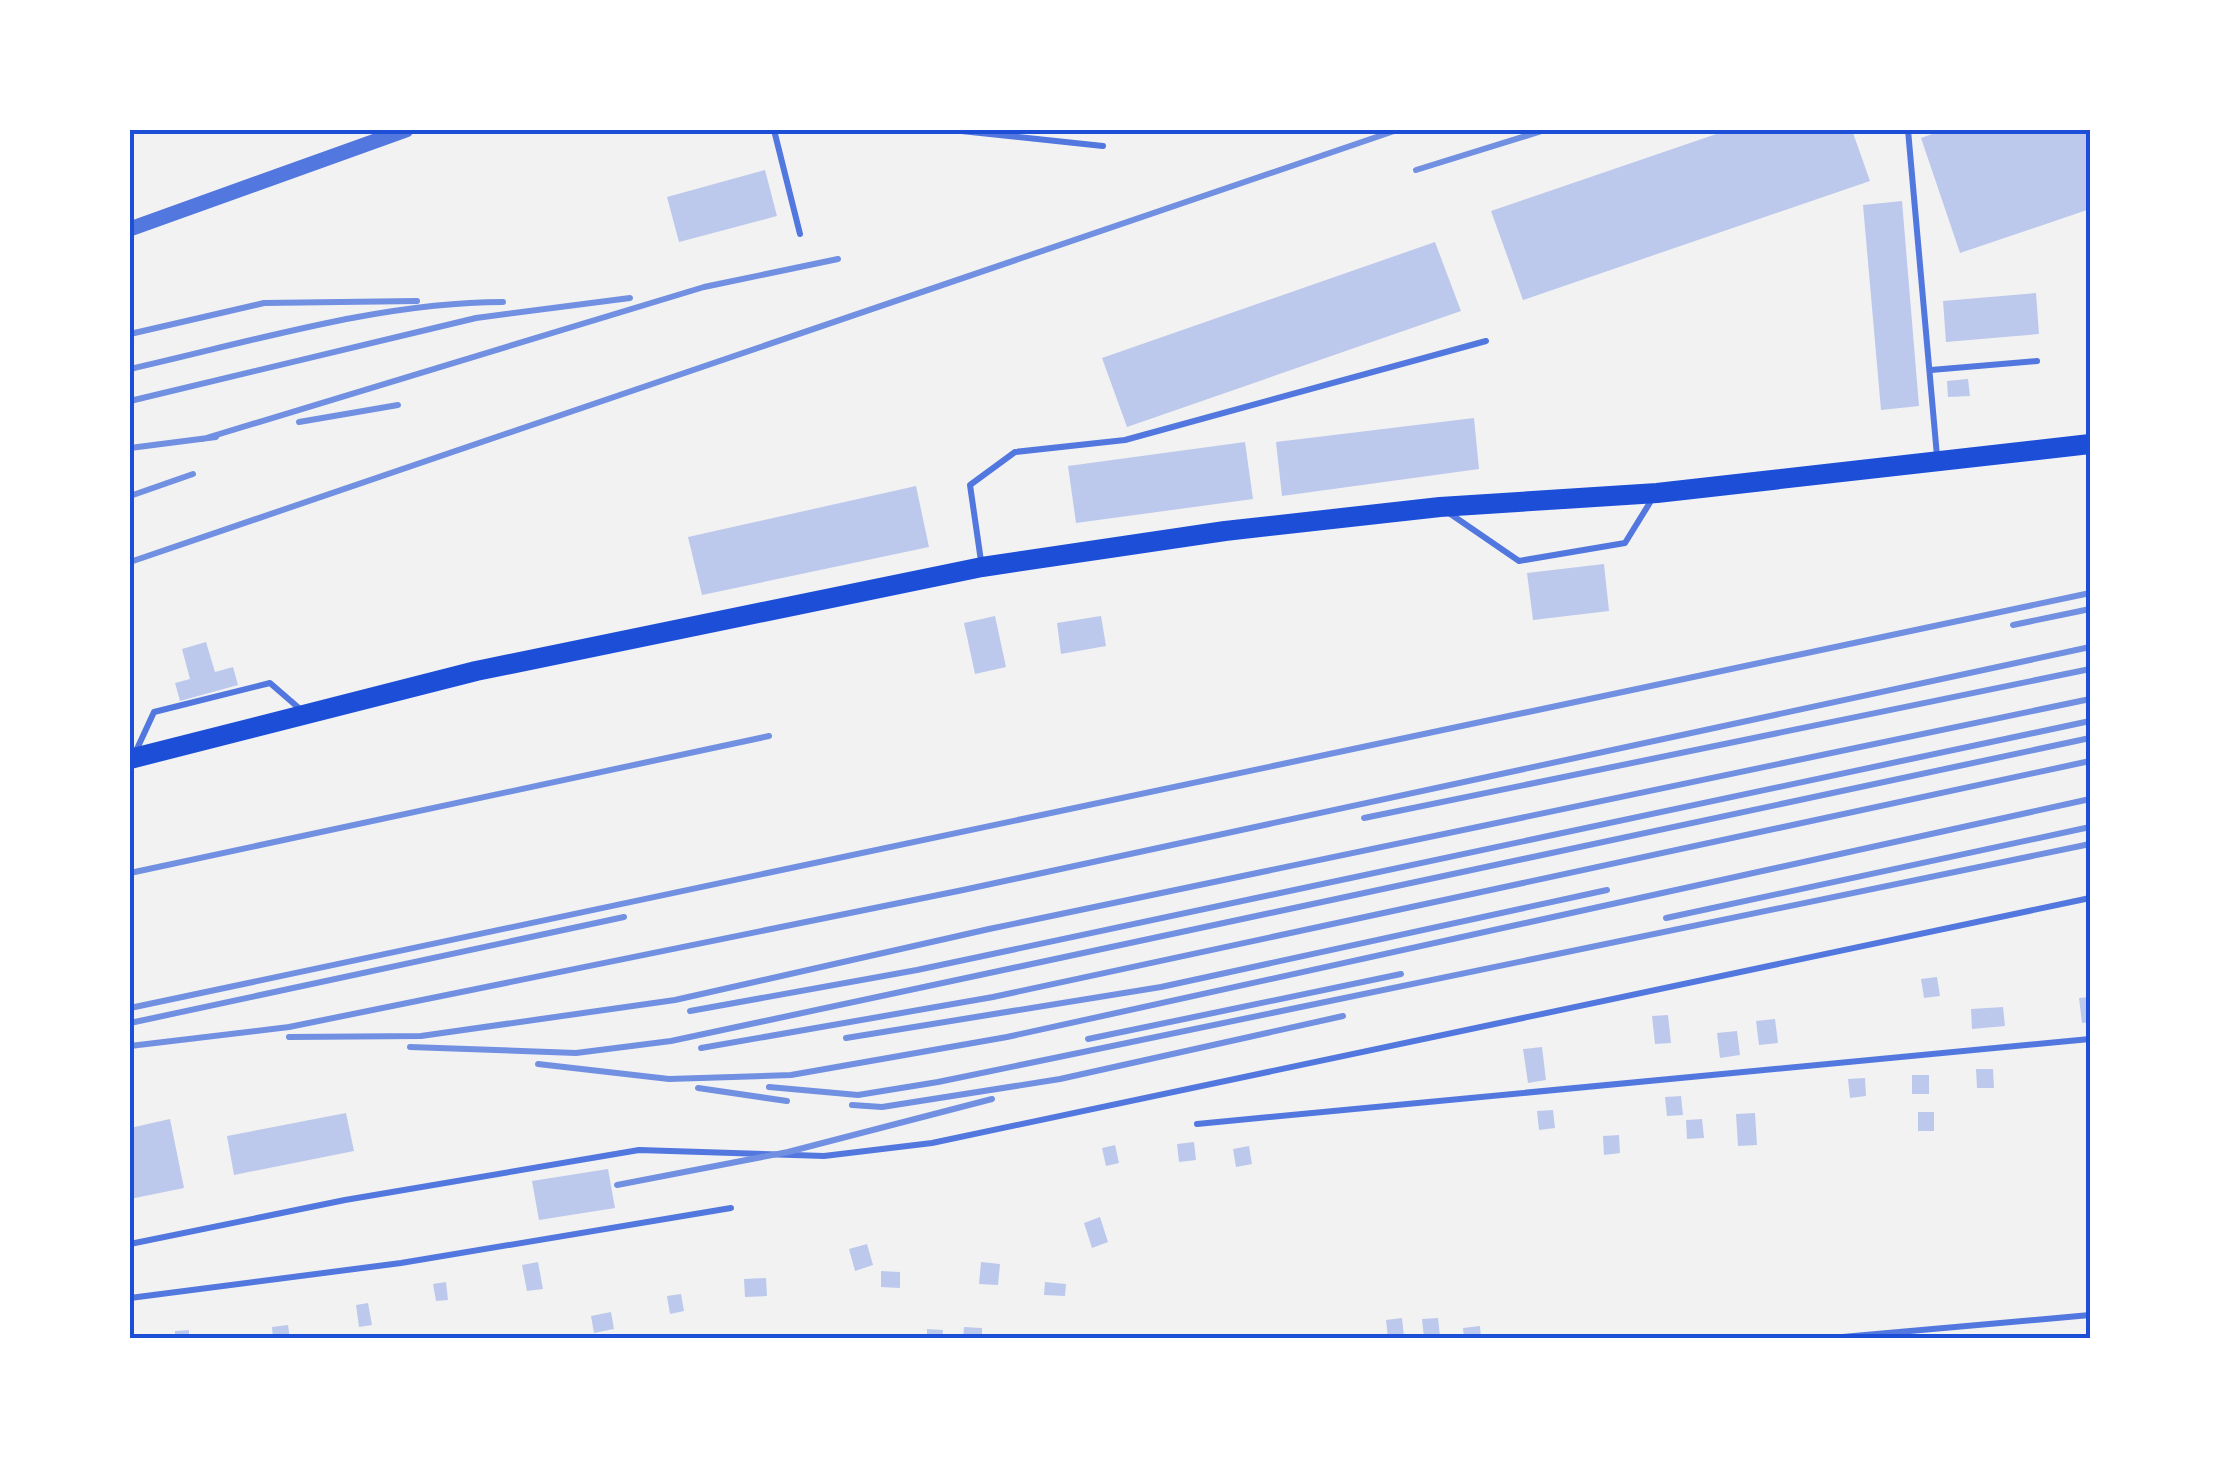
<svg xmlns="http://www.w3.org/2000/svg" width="2220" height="1469" viewBox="0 0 2220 1469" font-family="Inter,sans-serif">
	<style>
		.building { fill: #bdc9ec }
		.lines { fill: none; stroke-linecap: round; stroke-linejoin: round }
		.service { stroke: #5277de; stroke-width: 6 }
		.tertiary { stroke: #5277de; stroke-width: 15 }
		.trunk { stroke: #1d4ed8; stroke-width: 20 }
		.rail { stroke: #7290e2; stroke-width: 6 }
		.neatline { fill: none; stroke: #1d4ed8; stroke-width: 4 }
	</style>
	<rect width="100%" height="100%" fill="#f2f2f2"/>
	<!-- building -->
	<path class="building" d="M1728,130H1852L1870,181L1523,300L1491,211Z
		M1943,130H2090V209L1960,253L1921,138Z
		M765,170L777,216L679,242L667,197Z
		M1902,201L1919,406L1881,410L1863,205Z
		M1435,242L1461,311L1127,427L1102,358Z
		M2036,293L2039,334L1946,342L1943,301Z
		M1968,379L1970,396L1948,397L1947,381Z
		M1474,418L1479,469L1282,496L1276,442Z
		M1245,442L1253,499L1076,523L1068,466Z
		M916,486L929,547L702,595L688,537Z
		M1604,564L1609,611L1533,620L1527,573Z
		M995,616L1006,667L975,674L964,623Z
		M1101,616L1106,646L1061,654L1057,623Z
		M206,642L215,672L233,667L238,685L180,701L175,683L190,679L182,649Z
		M1937,977L1940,996L1924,998L1921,979Z
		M2090,997V1022L2082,1023L2079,998Z
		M2003,1007L2005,1026L1972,1029L1971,1009Z
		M1668,1015L1671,1043L1655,1044L1652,1016Z
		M1775,1019L1778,1043L1759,1045L1756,1021Z
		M1737,1031L1740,1055L1720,1058L1717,1033Z
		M1542,1047L1546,1080L1528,1083L1523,1049Z
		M1976,1069H1993L1994,1088H1977Z
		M1912,1075H1929V1094H1912Z
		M1865,1078L1866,1096L1850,1098L1848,1079Z
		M1681,1096L1683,1115L1667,1116L1665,1097Z
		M1553,1110L1555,1128L1539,1130L1537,1111Z
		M1918,1112H1934V1131H1918Z
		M346,1113L354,1151L234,1175L227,1136Z
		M1755,1113L1757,1145L1738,1146L1736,1114Z
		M170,1119L184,1188L130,1199V1128Z
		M1702,1119L1704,1138L1687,1139L1686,1120Z
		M1619,1135L1620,1153L1604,1155L1603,1136Z
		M1194,1142L1196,1160L1179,1162L1177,1144Z
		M1115,1145L1119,1163L1106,1166L1102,1148Z
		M1249,1146L1252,1164L1236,1167L1233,1149Z
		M608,1169L615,1208L539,1220L532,1181Z
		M1100,1217L1108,1242L1092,1248L1084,1223Z
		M867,1244L873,1265L855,1271L849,1249Z
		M538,1262L543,1289L527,1291L522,1265Z
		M981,1262L1000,1264L998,1285L979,1284Z
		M881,1271L900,1272V1288L881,1287Z
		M766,1278L767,1296L745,1297L744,1279Z
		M446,1282L448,1300L436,1301L433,1284Z
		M1045,1282L1066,1284L1065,1296L1044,1295Z
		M681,1294L684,1311L670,1314L667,1296Z
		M368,1303L372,1325L359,1327L356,1305Z
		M611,1312L614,1329L594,1333L591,1316Z
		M1402,1318L1404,1337L1388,1338L1386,1320Z
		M1438,1318L1440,1336L1424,1338L1422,1319Z
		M288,1325L290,1339H273L272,1327Z
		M1480,1326L1481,1339H1464L1463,1328Z
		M964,1327L982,1328V1339H963Z
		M927,1329L943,1330L942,1339H927Z
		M189,1330V1339H175V1331Z"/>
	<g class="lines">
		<!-- service -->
		<path class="service" d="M774,130L800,234
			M952,130L1103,146
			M1908,130L1937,456
			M1931,370L2037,361
			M1449,513L1519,561L1625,543L1654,496
			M981,561L970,485L1015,452L1125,440L1486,341
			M136,751L154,712L270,683L300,709
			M1197,1124L2090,1039
			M130,1244L345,1200L639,1150L824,1156L932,1143L2090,898
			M130,1298L401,1263L731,1208
			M1820,1339L2090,1315"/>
		<!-- tertiary -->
		<path class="tertiary" d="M130,229L406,130"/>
		<!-- trunk -->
		<path class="trunk" d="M130,759L476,671L982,567L1225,531L1440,507L1657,493L2090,444"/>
		<!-- rail -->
		<path class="rail" d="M1416,170L1545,130
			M130,334L264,303L417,301
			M130,369C250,342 380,302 503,302
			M130,401L476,318L630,298
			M299,422L398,405
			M203,439L704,287L838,259
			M130,448L216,437
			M130,496L193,474
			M130,562L1397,130
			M2013,625L2090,609
			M1364,818L2090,669
			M130,873L769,736
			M1666,918L2090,827
			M130,1008L2090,593
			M690,1011L917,970L2090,721
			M130,1023L624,917
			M289,1037L421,1036L675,1000L989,929L2090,699
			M846,1038L1161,987L1607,890
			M1088,1039L1401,974
			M130,1046L289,1027L963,890L2090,647
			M410,1047L576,1053L671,1041L2090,738
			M701,1048L993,997L2090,761
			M538,1064L669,1079L791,1075L1007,1037L2090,799
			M769,1087L858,1095L938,1082L2090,844
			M698,1088L787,1101
			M852,1105L882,1107L1060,1079L1343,1016
			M617,1185L788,1152L992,1099"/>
	</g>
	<!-- border -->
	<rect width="2220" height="1469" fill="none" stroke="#ffffff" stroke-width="265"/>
	<rect x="132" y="132" width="1956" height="1204" class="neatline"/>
</svg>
